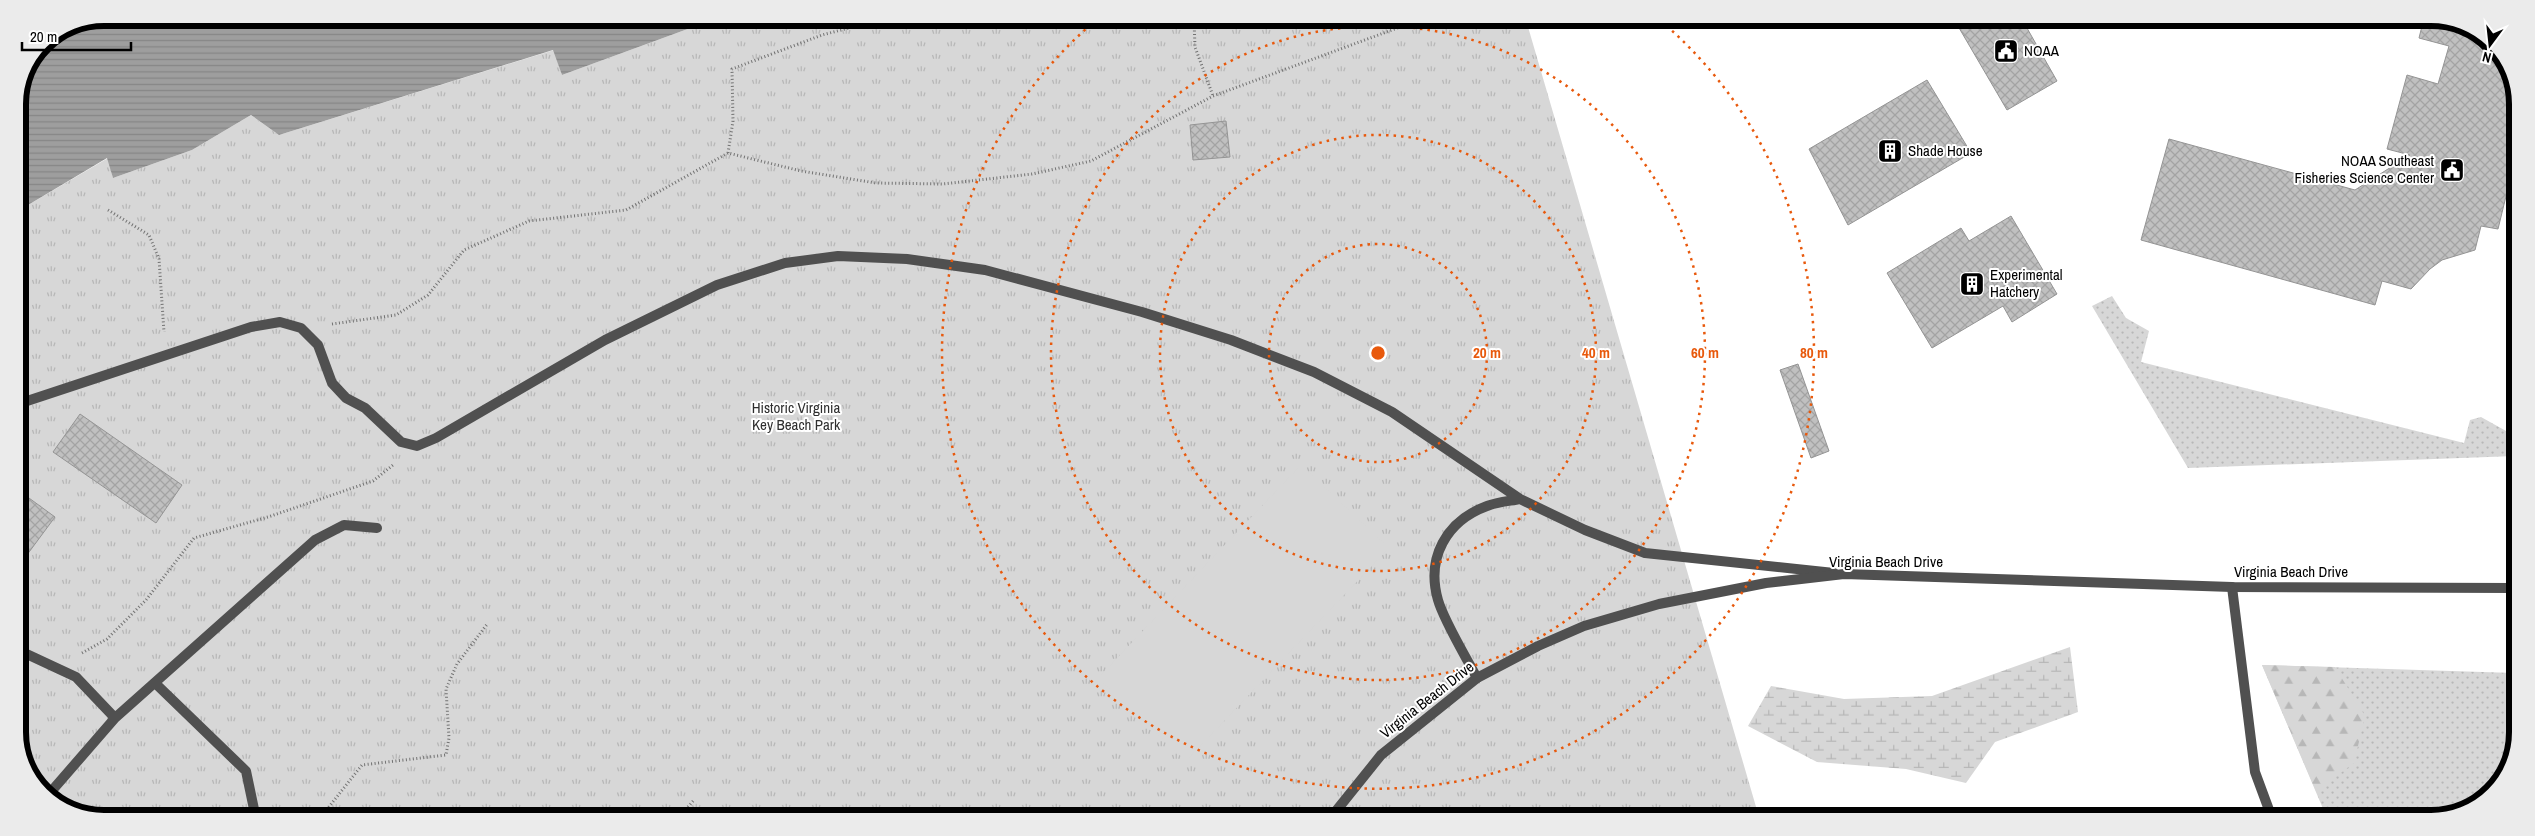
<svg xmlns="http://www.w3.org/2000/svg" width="2535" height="836" viewBox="0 0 2535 836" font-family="'Archivo Narrow',sans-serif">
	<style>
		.grass { fill: url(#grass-dots) }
		.forest { fill: url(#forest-firs) }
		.wetland { fill: url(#wetland-marsh) }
		.park { fill: url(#park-tufts) }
		.pitch { fill: #d7d7d7 }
		.water { fill: url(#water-rules) }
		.building { fill: url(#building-cross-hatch); stroke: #949494 }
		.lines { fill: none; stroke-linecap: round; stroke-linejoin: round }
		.path { stroke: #727272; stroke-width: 3; stroke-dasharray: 1 2.5; stroke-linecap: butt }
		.service { stroke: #505050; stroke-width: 10 }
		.minor { stroke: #505050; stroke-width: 10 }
		.ring { fill: none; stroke: #e8590c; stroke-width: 2.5; stroke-dasharray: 2.5 5 }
		.labels { text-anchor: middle; stroke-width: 4; stroke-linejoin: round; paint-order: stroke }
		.poi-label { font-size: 15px; fill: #000; stroke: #fff; text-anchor: start }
		.park-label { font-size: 15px; fill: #2e2e2e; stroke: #fff }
		.street-label { font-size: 15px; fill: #000; stroke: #fff }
		.rim { fill: none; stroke: #000; stroke-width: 6 }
		.centre { fill: #e8590c; stroke: #fff; stroke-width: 2.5 }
		.ring-label { font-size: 15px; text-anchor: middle; font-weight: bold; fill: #e8590c; stroke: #fff; stroke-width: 4; stroke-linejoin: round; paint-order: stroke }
	</style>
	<defs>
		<pattern id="grass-dots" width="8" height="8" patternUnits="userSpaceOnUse" patternTransform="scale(1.25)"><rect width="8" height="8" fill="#d7d7d7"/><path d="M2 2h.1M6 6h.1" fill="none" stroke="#b7b7b7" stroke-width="1.8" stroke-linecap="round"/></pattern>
		<pattern id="forest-firs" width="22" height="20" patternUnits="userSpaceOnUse" patternTransform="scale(1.25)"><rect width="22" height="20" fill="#d7d7d7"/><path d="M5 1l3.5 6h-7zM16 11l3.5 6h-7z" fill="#b7b7b7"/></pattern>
		<pattern id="wetland-marsh" width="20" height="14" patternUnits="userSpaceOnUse" patternTransform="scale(1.25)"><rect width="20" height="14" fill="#d7d7d7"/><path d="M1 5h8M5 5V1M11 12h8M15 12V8" fill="none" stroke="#b7b7b7"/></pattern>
		<pattern id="park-tufts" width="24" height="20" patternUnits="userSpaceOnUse" patternTransform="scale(1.25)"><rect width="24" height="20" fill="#d7d7d7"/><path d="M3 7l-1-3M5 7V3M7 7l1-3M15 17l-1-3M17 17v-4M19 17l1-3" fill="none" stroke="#b7b7b7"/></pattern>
		<pattern id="water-rules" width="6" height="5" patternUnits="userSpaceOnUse" patternTransform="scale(1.25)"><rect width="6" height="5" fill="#9e9e9e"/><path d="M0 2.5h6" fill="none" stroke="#868686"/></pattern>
		<pattern id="building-cross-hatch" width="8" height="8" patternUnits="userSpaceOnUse" patternTransform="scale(1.25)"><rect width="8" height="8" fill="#c0c0c0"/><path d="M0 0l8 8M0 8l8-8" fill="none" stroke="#a3a3a3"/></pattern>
	</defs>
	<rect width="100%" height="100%" fill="#fff"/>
	<!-- grass -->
	<path class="grass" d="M2112,296L2126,318L2149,331L2141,362L2464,443L2470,420L2481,417L2515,436V456L2188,468L2092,306Z
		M2262,665L2514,673L2513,759L2483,801L2431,818H2327Z"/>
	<!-- forest -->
	<path class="forest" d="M2262,665L2335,667L2365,716L2354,763L2316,791Z"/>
	<!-- wetland -->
	<path class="wetland" d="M2070,647L2078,712L1995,742L1966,783L1906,769L1817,762L1748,726L1771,686L1844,699L1932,696Z"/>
	<!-- park -->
	<path class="park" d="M715,19L1526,20L1759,817L77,814L36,785L18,737V211L108,158L113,178L192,150L251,115L279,135L554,50L562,75Z"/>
	<!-- pitch -->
	<path class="pitch" d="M1301,465L1389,548L1186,761L1098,678Z"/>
	<!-- water -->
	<path class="water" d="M105,18L715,19L562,75L553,50L279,135L251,115L192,150L113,178L107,158L18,211V99L43,43L72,24Z"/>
	<!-- building -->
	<path class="building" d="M1955,21H2023L2057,81L2007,110Z
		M2423,22H2458L2499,51L2517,99V186L2509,184L2498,229L2481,226L2475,250L2442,260L2430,269L2411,289L2382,281L2375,305L2141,240L2169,139L2355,190L2410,155L2387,149L2407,75L2438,84L2449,46L2419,38Z
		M1927,80L1971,153L1848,225L1809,149Z
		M1226,121L1230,157L1193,160L1190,125Z
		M2011,216L2057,294L2012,322L2003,306L1932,348L1887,273L1961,228L1969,241Z
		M1798,364L1829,451L1811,458L1780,370Z
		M80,414L182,485L156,523L53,452Z
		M18,490L55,517L18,567Z"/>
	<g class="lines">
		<!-- path -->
		<path class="path" d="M1194,20L1195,47L1213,96
			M728,153L733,121L732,69L822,35L884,19
			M108,210L149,235L159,259L164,332
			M332,324L396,315L428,295L464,250L529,221L626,210L728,153L801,171L876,183L943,184L1032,174L1091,161L1213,96L1419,20
			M18,352L27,377
			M82,653L107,639L146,600L194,538L268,517L373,481L393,465
			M328,814V808L362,765L446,755L449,738L446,689L457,664L488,623
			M681,815L694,800"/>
		<!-- service -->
		<path class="service" d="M18,404L251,327L280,322L301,328L318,345L332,383L346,398L365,408L401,442L417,446L436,438L605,340L717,285L785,263L838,256L907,259L985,270L1142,312L1231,340L1314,372L1392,412L1520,499L1585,530L1645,553L1834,573
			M2232,587L2255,772L2272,818
			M18,650L76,677L115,718
			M1477,678C1466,657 1444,621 1438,600C1426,558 1446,521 1487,506C1497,502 1510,501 1520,499
			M156,684L246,771L255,814
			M49,794L115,718L315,540L344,525L377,528"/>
		<!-- minor -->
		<path class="minor" d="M1332,816L1381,755L1477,678L1538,646L1584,626L1659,604L1766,583L1844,574L2232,587L2514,588"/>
	</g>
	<!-- distance rings -->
	<g class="ring">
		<circle cx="1378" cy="353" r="109"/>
		<circle cx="1378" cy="353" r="218"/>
		<circle cx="1378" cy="353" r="327"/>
		<path d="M1661 21A436 436 0 1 1 1095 21"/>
	</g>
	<!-- icons -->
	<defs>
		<symbol id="civic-square" viewBox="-11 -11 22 22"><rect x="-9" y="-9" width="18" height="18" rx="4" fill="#000" stroke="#fff"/><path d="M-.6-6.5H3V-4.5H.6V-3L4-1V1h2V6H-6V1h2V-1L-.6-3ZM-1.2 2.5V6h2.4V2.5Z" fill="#fff"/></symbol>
		<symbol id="building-square" viewBox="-11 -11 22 22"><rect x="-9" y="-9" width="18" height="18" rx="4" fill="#000" stroke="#fff"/><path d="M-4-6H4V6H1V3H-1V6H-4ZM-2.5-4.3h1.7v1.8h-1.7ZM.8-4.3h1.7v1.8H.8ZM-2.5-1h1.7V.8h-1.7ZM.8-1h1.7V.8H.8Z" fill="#fff"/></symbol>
	</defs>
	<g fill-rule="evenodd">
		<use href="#civic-square" x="1992" y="37" width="28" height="28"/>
		<use href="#building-square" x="1876" y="137" width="28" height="28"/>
		<use href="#civic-square" x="2438" y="156" width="28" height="28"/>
		<use href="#building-square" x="1958" y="270" width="28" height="28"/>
	</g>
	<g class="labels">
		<!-- poi labels -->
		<g class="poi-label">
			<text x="2024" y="56">NOAA</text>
			<text x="1908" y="156">Shade House</text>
			<text x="2434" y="166" text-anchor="end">NOAA Southeast<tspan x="2434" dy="17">Fisheries Science Center</tspan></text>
			<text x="1990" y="280">Experimental<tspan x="1990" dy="17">Hatchery</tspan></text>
		</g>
		<!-- park labels -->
		<g class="park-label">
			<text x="796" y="413">Historic Virginia<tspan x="796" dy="17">Key Beach Park</tspan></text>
		</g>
		<!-- street labels -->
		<g class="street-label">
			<text x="1886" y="567">Virginia Beach Drive</text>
			<text x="2291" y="577">Virginia Beach Drive</text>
			<text transform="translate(1427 700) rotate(-38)" y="5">Virginia Beach Drive</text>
		</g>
	</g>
	<!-- crop -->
	<path d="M0 0H2535V836H0ZM104 26H2431A78 78 0 0 1 2509 104V732A78 78 0 0 1 2431 810H104A78 78 0 0 1 26 732V104A78 78 0 0 1 104 26Z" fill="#ebebeb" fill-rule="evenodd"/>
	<path class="rim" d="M104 26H2431A78 78 0 0 1 2509 104V732A78 78 0 0 1 2431 810H104A78 78 0 0 1 26 732V104A78 78 0 0 1 104 26Z"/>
	<circle cx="1378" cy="353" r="8" class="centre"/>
	<g class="ring-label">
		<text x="1487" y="358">20 m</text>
		<text x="1596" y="358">40 m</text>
		<text x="1705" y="358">60 m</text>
		<text x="1814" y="358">80 m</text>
	</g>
	<!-- north arrow -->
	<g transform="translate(2490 45) rotate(195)" stroke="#ffffff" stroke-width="4" paint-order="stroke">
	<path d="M0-4L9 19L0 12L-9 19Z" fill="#000000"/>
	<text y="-8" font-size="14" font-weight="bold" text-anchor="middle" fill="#000000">N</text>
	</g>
	<!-- scale -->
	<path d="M22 42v8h109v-8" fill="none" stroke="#000000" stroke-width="2.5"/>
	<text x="30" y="42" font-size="15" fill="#000000" stroke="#ffffff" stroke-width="4" paint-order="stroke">20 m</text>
</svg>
